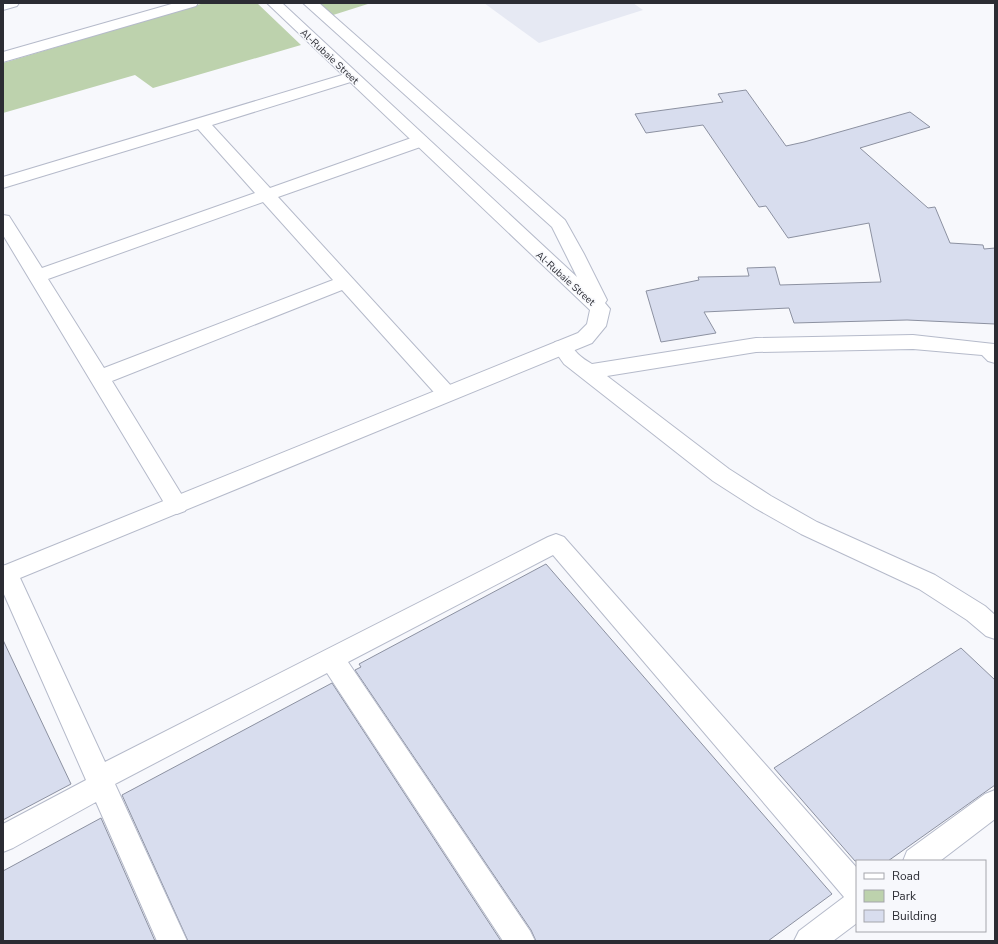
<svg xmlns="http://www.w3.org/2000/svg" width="998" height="944" viewBox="0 0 998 944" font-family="'Nunito Sans',sans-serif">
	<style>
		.built { fill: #e6e9f3 }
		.green { fill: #bdd2ad }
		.building { fill: #d8ddee; stroke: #8c91a1 }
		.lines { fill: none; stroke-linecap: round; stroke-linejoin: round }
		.minor-casing { stroke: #b5baca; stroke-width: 2 }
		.tertiary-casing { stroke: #b5baca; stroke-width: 2 }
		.minor { fill: #fff; fill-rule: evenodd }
		.tertiary { fill: #fff; fill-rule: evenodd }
		.labels { text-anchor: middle; stroke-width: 3; stroke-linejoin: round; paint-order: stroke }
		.far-street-label { font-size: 10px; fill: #2b2c33; stroke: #f7f8fc }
	</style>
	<rect width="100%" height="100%" fill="#f7f8fc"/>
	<!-- built -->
	<path class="built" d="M484,3H633L643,10L539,43Z"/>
	<!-- green -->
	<path class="green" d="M204,3H257L301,45L153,88L135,75L3,113V63Z
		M313,3H371L330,16Z"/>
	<!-- building -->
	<path class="building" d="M746,90L786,146L804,142L910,112L930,127L860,148L928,208L935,207L950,243L983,245L984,249L995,248V324L907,320L794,323L789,308L704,312L716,333L661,342L646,291L699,280L698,277L749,276L747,268L775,267L780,285L881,282L869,223L788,238L766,206L759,207L703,125L646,133L635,114L723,102L718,94Z
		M546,564L832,894L768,941H536L531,930L355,670L361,667L359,664Z
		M3,640L71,784L3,820Z
		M961,648L995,680V785L888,861H855L774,768Z
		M332,683L501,941H188L122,795Z
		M101,818L155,941H3V871Z"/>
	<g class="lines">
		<defs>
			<path id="minor" d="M3,3H19L17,6L3,10Z
				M175,3H198L196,6L3,62V52Z
				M352,72L357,74L360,77L357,80L212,125L270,188L414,137L420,136L426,137L428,141L426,145L278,197L454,389L457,394L454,399L447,401L440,399L342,290L112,381L188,505L185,511L177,514L169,511L3,235V215L9,216L42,268L255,193L198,129L3,188V177ZM263,202L333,280L104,368L48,279Z
				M913,335L994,344L995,363L988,361L982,355L913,349L756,352L607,376L729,469L771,496L817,522L935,575L985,606L995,615V639L986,636L967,620L919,589L801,534L755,508L713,481L564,364L552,347L555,342C570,338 569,345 578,354C582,358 587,361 592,364L756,338Z
				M556,534L564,537L857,868V923L833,941H794L799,931L844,897L553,555L348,662L530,931L535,941H503L327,673L115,784L187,941H157L96,802L13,848L3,852V824L86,780L3,592V566L7,565L15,567L105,762L548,537Z
				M995,790V819L940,861H903L907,851L985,794Z"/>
			<path id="tertiary" d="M267,3H282L577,277L552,227L303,3H319L565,220L584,254L607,300L605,303L610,309L606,326L592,343L3,585V566L578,333L587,324L590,310Z"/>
		</defs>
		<!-- minor casing -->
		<use href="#minor" class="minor-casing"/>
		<!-- tertiary casing -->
		<use href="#tertiary" class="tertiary-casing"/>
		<!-- minor -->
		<use href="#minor" class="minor"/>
		<!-- tertiary -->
		<use href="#tertiary" class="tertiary"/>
	</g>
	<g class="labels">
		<!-- far-street labels -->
		<g class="far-street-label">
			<text transform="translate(330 56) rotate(43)" y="4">Al-Rubaie Street</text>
			<text transform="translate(566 278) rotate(42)" y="4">Al-Rubaie Street</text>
		</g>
	</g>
	<!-- border -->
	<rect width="998" height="944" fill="none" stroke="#2b2c33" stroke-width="8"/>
	<!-- legend -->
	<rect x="856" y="860" width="130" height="72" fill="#f7f8fc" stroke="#a5a6ac"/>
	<rect x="864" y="873" width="20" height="6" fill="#ffffff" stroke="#a5a6ac"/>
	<text x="892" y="880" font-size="12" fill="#2b2c33">Road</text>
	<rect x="864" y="890" width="20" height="12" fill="#bdd2ad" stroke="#a5a6ac"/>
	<text x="892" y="900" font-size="12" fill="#2b2c33">Park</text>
	<rect x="864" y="910" width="20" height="12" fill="#d8ddee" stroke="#a5a6ac"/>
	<text x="892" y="920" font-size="12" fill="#2b2c33">Building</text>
</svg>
